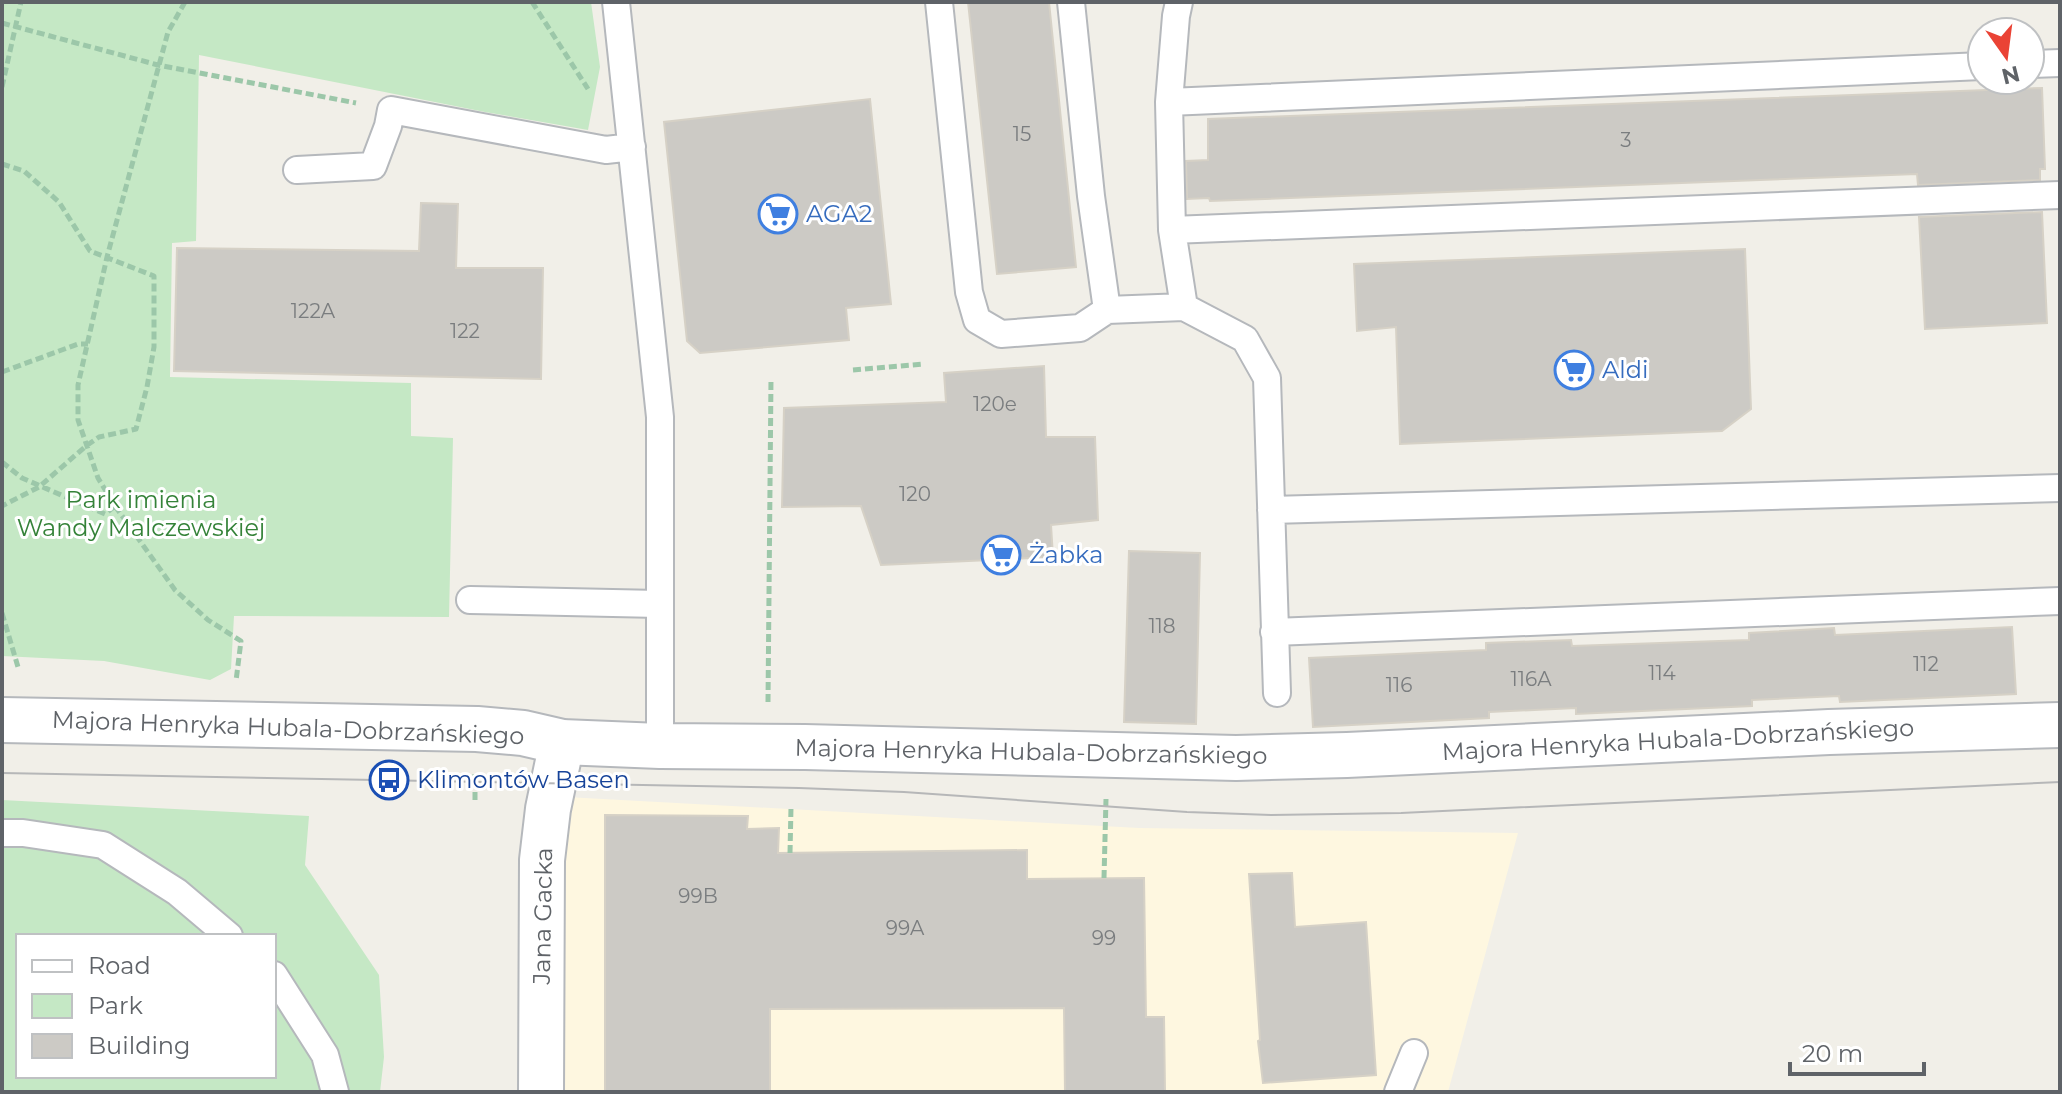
<svg xmlns="http://www.w3.org/2000/svg" width="2062" height="1094" viewBox="0 0 2062 1094" font-family="Montserrat,sans-serif">
	<style>
		.commercial { fill: #fef7e0 }
		.green { fill: #c5e8c5; fill-rule: evenodd }
		.building { fill: #cccac5; stroke: #d6d1c6; stroke-width: 2 }
		.lines { fill: none; stroke-linecap: round; stroke-linejoin: round }
		.service-casing { stroke: #b5b8bc; stroke-width: 30 }
		.minor-casing { stroke: #b5b8bc; stroke-width: 48 }
		.tertiary-casing { stroke: #b5b8bc; stroke-width: 48 }
		.path { stroke: #9cc7a9; stroke-width: 5; stroke-dasharray: 8 4; stroke-linecap: butt }
		.service { stroke: #fff; stroke-width: 26 }
		.minor { stroke: #fff; stroke-width: 44 }
		.tertiary { stroke: #fff; stroke-width: 44 }
		.tram { stroke: #b6b7b8; stroke-width: 2 }
		.labels { text-anchor: middle; stroke-width: 6; stroke-linejoin: round; paint-order: stroke }
		.number-label { font-size: 20px; fill: #7a7d7f }
		.shop-label { font-size: 24px; fill: #366cbe; stroke: #fff; text-anchor: start }
		.park-label { font-size: 24px; fill: #348238; stroke: #fff }
		.street-label { font-size: 24px; fill: #5f6368; stroke: #fff }
		.transit-label { font-size: 24px; fill: #164399; stroke: #fff; text-anchor: start }
	</style>
	<rect width="100%" height="100%" fill="#f1efe8"/>
	<!-- commercial -->
	<path class="commercial" d="M566,797L1139,828L1518,833L1448,1092H561Z"/>
	<!-- green -->
	<path class="green" d="M2,2H591L600,67L588,130L485,112L199,55L196,241L172,243L170,377L411,383V436L453,438L449,617L234,616L231,669L210,680L104,661L2,656Z
		M2,800L309,816L305,865L379,975L384,1057L380,1092H2ZM18,936H274V1076H18Z"/>
	<!-- building -->
	<path class="building" d="M968,2H1049L1076,267L997,274Z
		M2042,88L2045,169H2040V180L1918,185L1917,174L1210,201L1209,198L1187,199L1186,161L1208,160V119Z
		M870,99L891,304L846,308L849,340L700,353L687,341L664,122Z
		M421,203L458,204L456,268H543L541,379L174,371L177,248L419,251Z
		M2042,212L2047,323L1925,329L1919,217Z
		M1745,249L1751,409L1722,431L1400,444L1396,327L1357,331L1354,264Z
		M1044,366L1046,437H1095L1098,520L1051,525L1053,557L881,565L861,506L782,507L784,408L946,402L944,373Z
		M1129,551L1200,553L1196,724L1124,722Z
		M2012,627L2016,694L1840,702L1839,696L1752,700V706L1576,714V708L1489,712V718L1313,727L1309,658L1486,650V643L1571,640L1572,646L1749,640V633L1834,628L1835,635Z
		M605,815L748,816L747,829L779,828L778,853L1027,850V879L1144,878L1146,1017H1164L1165,1092H1065L1064,1008L770,1009V1092H605Z
		M1292,873L1295,927L1366,922L1376,1075L1263,1083L1258,1041L1260,1040L1249,874Z"/>
	<g class="lines">
		<defs>
			<path id="service" d="M616,2L660,417V746
				M939,2L969,292L977,320L1001,334L1080,328L1107,310L1184,307L1245,339L1267,378L1277,693
				M1071,2L1091,196L1107,310
				M2030,64L2060,63
				M1169,102L1176,16L1179,2
				M297,170L373,166L388,126L391,110L606,150L632,147
				M1172,230L1169,102L1982,66
				M1184,307L1172,230L2060,195
				M1271,510L2060,488
				M470,600L659,604
				M1274,632L2060,601
				M2,833H23L103,845L177,892L229,936
				M274,975L325,1055L335,1092
				M1398,1092L1414,1053"/>
			<path id="minor" d="M541,1092L542,860L548,809L562,742"/>
			<path id="tertiary" d="M2,720L477,729L523,733L562,742L660,746L805,747L1236,758L1347,755L1829,732L2060,725"/>
		</defs>
		<!-- service casing -->
		<use href="#service" class="service-casing"/>
		<!-- minor casing -->
		<use href="#minor" class="minor-casing"/>
		<!-- tertiary casing -->
		<use href="#tertiary" class="tertiary-casing"/>
		<!-- path -->
		<path class="path" d="M185,2L168,32L107,257L78,385V420L98,478L115,506L175,590L208,620L241,641L236,681
			M532,2L588,89
			M2,23L158,65L356,103
			M2,87L21,2
			M2,164L24,171L59,202L90,251L154,276V347L147,387L136,429L99,437L86,446L39,487L2,506
			M853,370L924,364
			M2,372L78,344H88
			M2,462L22,478L105,514L115,506
			M2,613L18,667
			M768,702L771,378
			M475,800V774
			M790,853L791,807
			M1104,878L1106,799"/>
		<!-- service -->
		<use href="#service" class="service"/>
		<!-- minor -->
		<use href="#minor" class="minor"/>
		<!-- tertiary -->
		<use href="#tertiary" class="tertiary"/>
		<!-- tram -->
		<path class="tram" d="M2,773L799,788L904,792L1187,812L1271,815L1401,813L2060,782"/>
	</g>
	<!-- icons -->
	<defs>
		<symbol id="supermarket-ring" viewBox="-11 -11 22 22"><circle r="9.5" fill="#fff" stroke="#3f7fe0" stroke-width="1.5"/><path d="M-6-5.5h2.5l.6 2H6L4.5 2H-2.5L-4.4-4H-6ZM-1.5 3.2a1.3 1.3 0 1 0 .1 0ZM3 3.2a1.3 1.3 0 1 0 .1 0Z" fill="#3f7fe0"/></symbol>
		<symbol id="bus-ring" viewBox="-11 -11 22 22"><circle r="9.5" fill="#fff" stroke="#1a4fb4" stroke-width="1.5"/><path d="M-5-6H5V4H4V6H2V4H-2V6H-4V4H-5ZM-3.5-4V0h7V-4ZM-3.5 1.2v1.5H-2V1.2ZM2 1.2v1.5H3.5V1.2Z" fill="#1a4fb4"/></symbol>
	</defs>
	<g fill-rule="evenodd">
		<use href="#supermarket-ring" x="756" y="192" width="44" height="44"/>
		<use href="#supermarket-ring" x="1552" y="348" width="44" height="44"/>
		<use href="#supermarket-ring" x="979" y="533" width="44" height="44"/>
		<use href="#bus-ring" x="367" y="758" width="44" height="44"/>
	</g>
	<g class="labels">
		<!-- number labels -->
		<g class="number-label">
			<text x="1022" y="141">15</text>
			<text x="1626" y="147">3</text>
			<text x="313" y="318">122A</text>
			<text x="465" y="338">122</text>
			<text x="995" y="411">120e</text>
			<text x="915" y="501">120</text>
			<text x="1162" y="633">118</text>
			<text x="1926" y="671">112</text>
			<text x="1662" y="680">114</text>
			<text x="1531" y="686">116A</text>
			<text x="1399" y="692">116</text>
			<text x="698" y="903">99B</text>
			<text x="905" y="935">99A</text>
			<text x="1104" y="945">99</text>
		</g>
		<!-- shop labels -->
		<g class="shop-label">
			<text x="806" y="222">AGA2</text>
			<text x="1602" y="378">Aldi</text>
			<text x="1029" y="563">Żabka</text>
		</g>
		<!-- park labels -->
		<g class="park-label">
			<text x="141" y="508">Park imienia<tspan x="141" dy="28">Wandy Malczewskiej</tspan></text>
		</g>
		<!-- street labels -->
		<g class="street-label">
			<text transform="translate(288 728) rotate(2)" y="8">Majora Henryka Hubala-Dobrzańskiego</text>
			<text transform="translate(1678 740) rotate(-3)" y="8">Majora Henryka Hubala-Dobrzańskiego</text>
			<text transform="translate(1031 752) rotate(1)" y="8">Majora Henryka Hubala-Dobrzańskiego</text>
			<text transform="translate(543 916) rotate(-89)" y="8">Jana Gacka</text>
		</g>
		<!-- transit labels -->
		<g class="transit-label">
			<text x="417" y="788">Klimontów Basen</text>
		</g>
	</g>
	<!-- border -->
	<rect width="2062" height="1094" fill="none" stroke="#5f6368" stroke-width="8"/>
	<!-- legend -->
	<rect x="16" y="934" width="260" height="144" fill="#ffffff" stroke="#bfc1c3" stroke-width="2"/>
	<rect x="32" y="960" width="40" height="12" fill="#ffffff" stroke="#bfc1c3" stroke-width="2"/>
	<text x="88" y="974" font-size="24" fill="#5f6368">Road</text>
	<rect x="32" y="994" width="40" height="24" fill="#c5e8c5" stroke="#bfc1c3" stroke-width="2"/>
	<text x="88" y="1014" font-size="24" fill="#5f6368">Park</text>
	<rect x="32" y="1034" width="40" height="24" fill="#cccac5" stroke="#bfc1c3" stroke-width="2"/>
	<text x="88" y="1054" font-size="24" fill="#5f6368">Building</text>
	<!-- north arrow -->
	<g transform="translate(2006 56) rotate(166)"><circle r="38" fill="#ffffff" stroke="#bfc1c3" stroke-width="2"/>
	<path d="M0-6L14 30L0 20L-14 30Z" fill="#ea4335"/>
	<text y="-12" font-size="22" font-weight="bold" text-anchor="middle" fill="#5f6368">N</text>
	</g>
	<!-- scale -->
	<path d="M1790 1062v12h134v-12" fill="none" stroke="#5f6368" stroke-width="4"/>
	<text x="1802" y="1062" font-size="24" fill="#5f6368" stroke="#ffffff" stroke-width="6" paint-order="stroke">20 m</text>
</svg>
